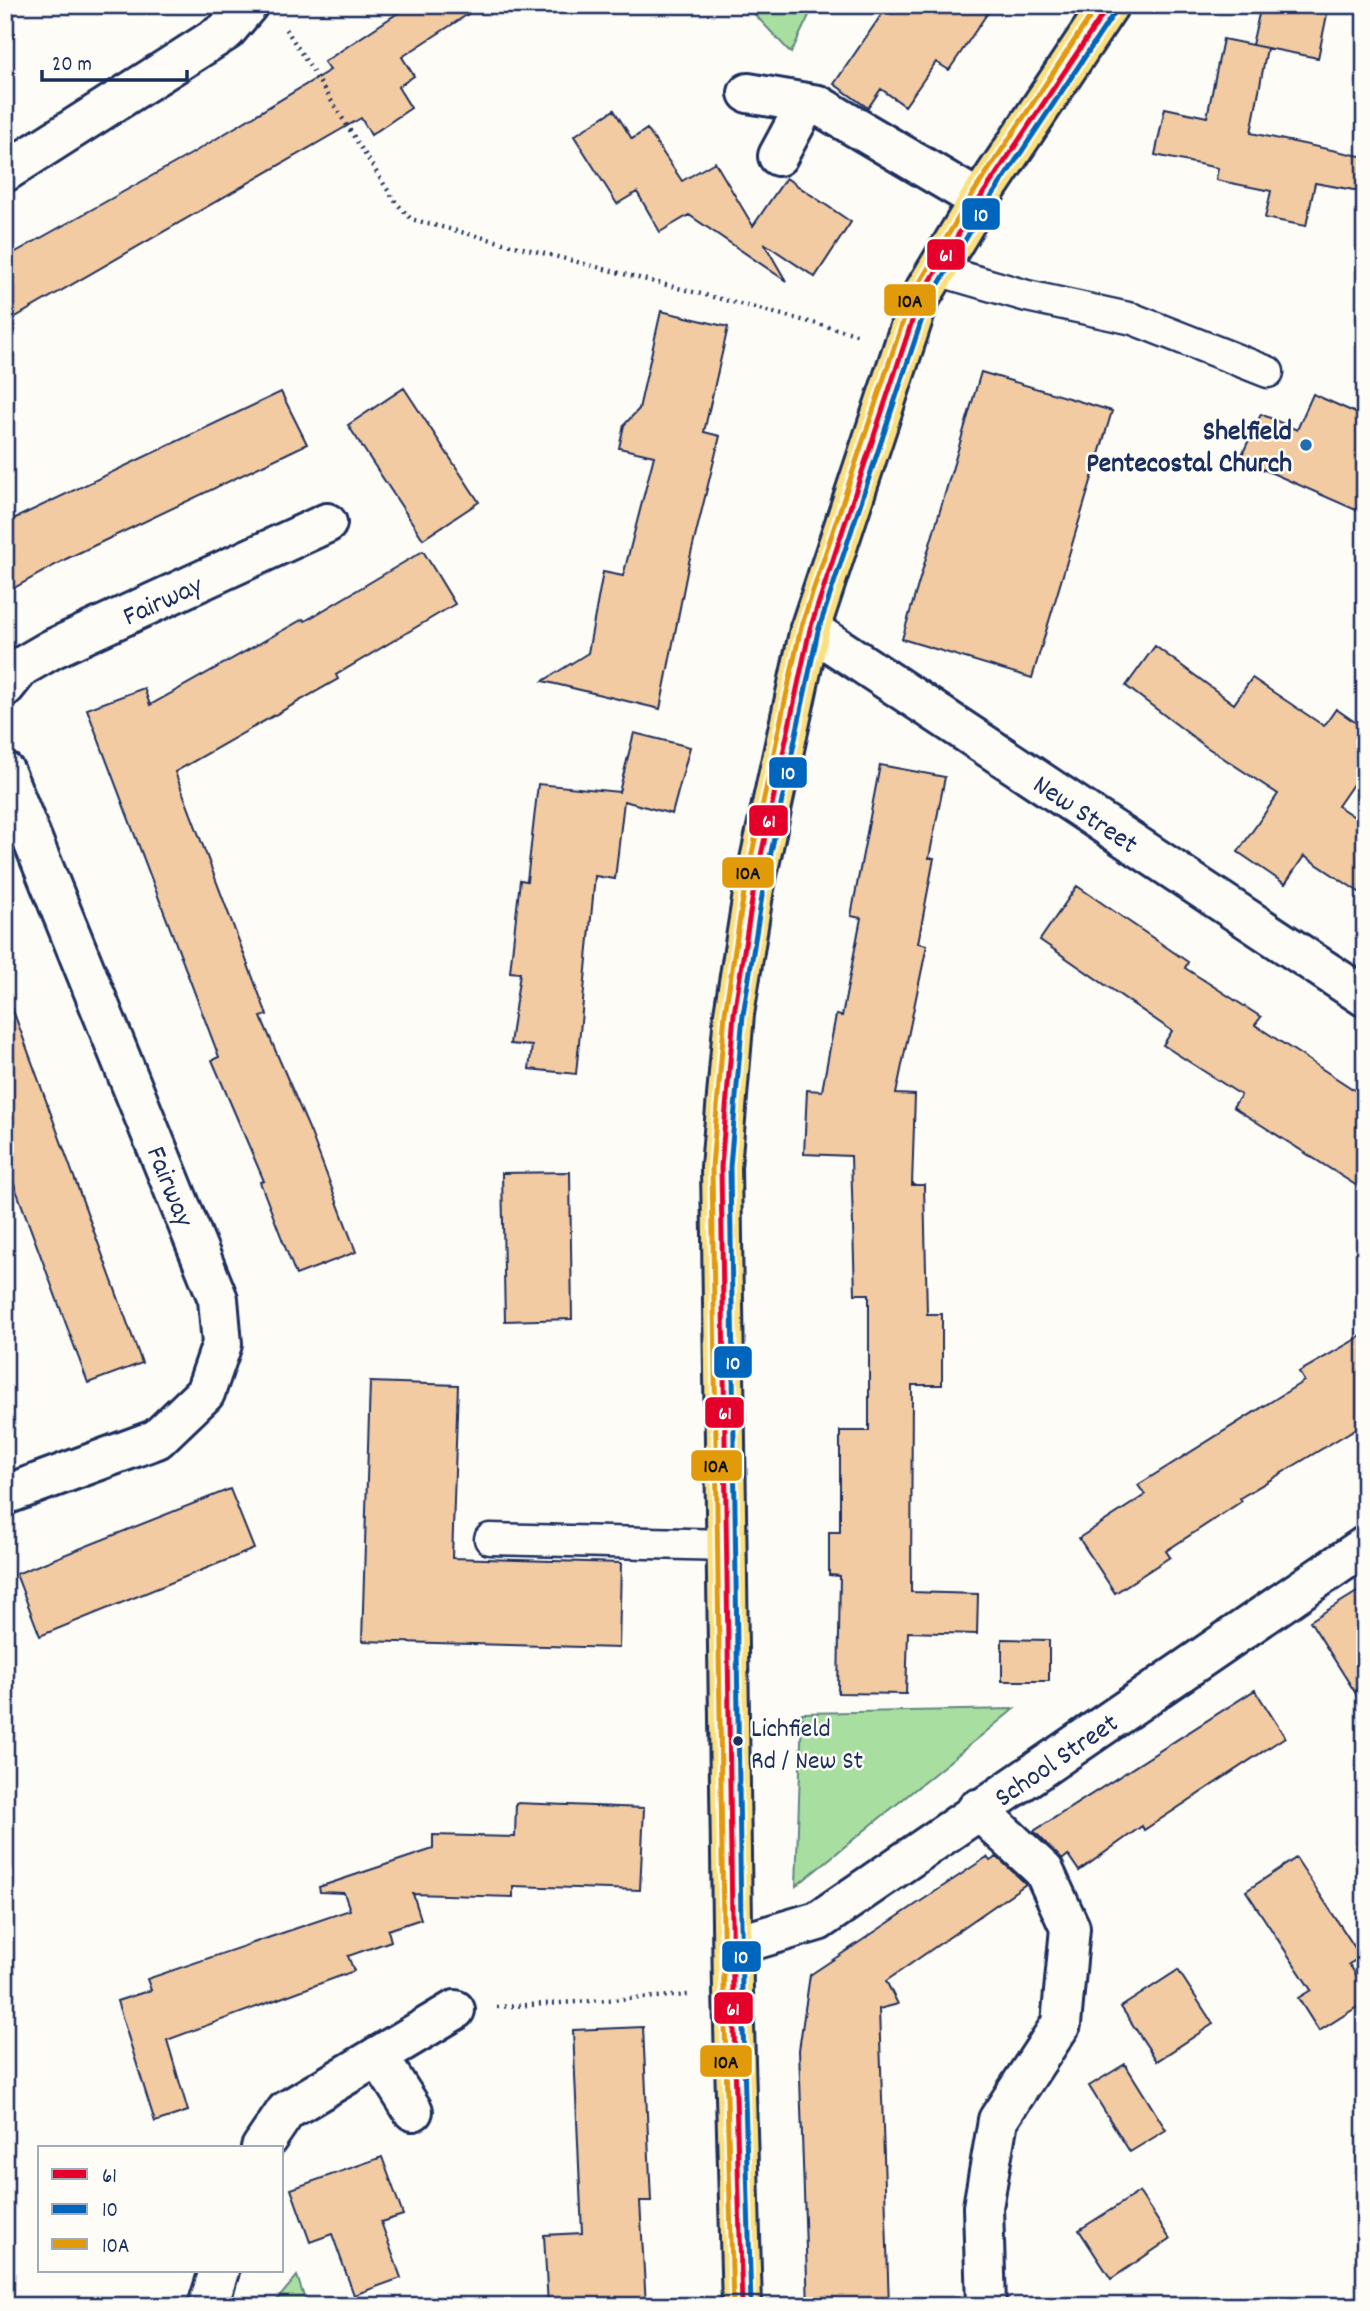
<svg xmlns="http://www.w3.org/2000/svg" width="1370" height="2311" viewBox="0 0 1370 2311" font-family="Dekko,sans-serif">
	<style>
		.green { fill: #a9dea1; stroke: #628680; stroke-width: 2 }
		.building { fill: #f3cba2; stroke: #1b2f5e; stroke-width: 2 }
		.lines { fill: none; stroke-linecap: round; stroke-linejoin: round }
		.lane-casing { stroke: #1b2f5e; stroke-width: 35 }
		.street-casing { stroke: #1b2f5e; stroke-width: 44 }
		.highway-casing { stroke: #1b2f5e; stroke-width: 44 }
		.path { stroke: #1b2f5e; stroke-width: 4.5; stroke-dasharray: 2 5; stroke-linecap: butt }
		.lane { stroke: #fdfcf7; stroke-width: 30 }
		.street { stroke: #fdfcf7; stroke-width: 38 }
		.highway { stroke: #fbe080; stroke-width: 38 }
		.bus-1-casing { stroke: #fdfcf7; stroke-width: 10 }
		.bus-2-casing { stroke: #fdfcf7; stroke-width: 10 }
		.bus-3-casing { stroke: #fdfcf7; stroke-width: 10 }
		.bus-1 { stroke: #e4002b; stroke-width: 5 }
		.bus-2 { stroke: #0065bd; stroke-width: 5 }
		.bus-3 { stroke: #e19a09; stroke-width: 5 }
		.poi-dot { fill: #1f6fb2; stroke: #fdfcf7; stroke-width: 2.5 }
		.bus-dot { fill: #1b2f5e; stroke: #fdfcf7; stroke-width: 2.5 }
		.labels { text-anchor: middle; stroke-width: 5; stroke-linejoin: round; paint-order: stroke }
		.bus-label { font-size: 26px; fill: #1b2f5e; stroke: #fdfcf7; text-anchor: start }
		.poi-label { font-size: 28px; font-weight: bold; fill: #1b2f5e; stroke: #fdfcf7; text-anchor: end }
		.street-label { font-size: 28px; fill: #1b2f5e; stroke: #fdfcf7 }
		.line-badge { stroke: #fdfcf7; stroke-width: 2.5 }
		.badge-label { font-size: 19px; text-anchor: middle; font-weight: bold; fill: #fff }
		.pale-badge-label { font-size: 19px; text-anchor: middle; font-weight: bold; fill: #111 }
	</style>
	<rect width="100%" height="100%" fill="#fdfcf7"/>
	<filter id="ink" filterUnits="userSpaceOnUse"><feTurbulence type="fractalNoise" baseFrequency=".0143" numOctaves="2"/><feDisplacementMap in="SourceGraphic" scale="14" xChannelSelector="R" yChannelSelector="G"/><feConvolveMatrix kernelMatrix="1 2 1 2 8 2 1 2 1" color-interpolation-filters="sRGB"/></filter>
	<g filter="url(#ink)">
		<!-- green -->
		<path class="green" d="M746,5H814L791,53Z
			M1014,1709L796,1886L802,1713Z
			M297,2276L307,2306H272Z"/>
		<!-- building -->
		<path class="building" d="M410,5H482L402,57L414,76L398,87L411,108L371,135L361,118L5,323V258L191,154L330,70L324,62Z
			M888,5H993L949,70L936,62L905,106L881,89L868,108L834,84Z
			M1261,5H1329L1318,58L1252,45Z
			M1223,39L1267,48L1251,133L1365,157V192L1315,183L1306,226L1265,218L1271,191L1216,180L1218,168L1155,155L1165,108L1207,117Z
			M614,110L632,139L647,129L682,181L715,162L753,226L786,178L851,222L815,277L764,243L786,281L689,215L660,232L637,192L617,204L574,136Z
			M661,311L728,327L704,432L720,436L689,562L660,709L543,681L588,653L603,572L623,576L654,456L619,448L624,425L639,409Z
			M981,372L1112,411L1032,678L902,639Z
			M404,388L479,502L423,539L348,425Z
			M281,392L307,444L66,559L5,593V523Z
			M1313,394L1365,417V514L1240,459L1261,414L1297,430Z
			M423,551L455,604L336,675L338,679L175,772L267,1015L261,1017L311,1133L356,1252L296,1275L260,1182L264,1181L212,1060L219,1057L87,709L144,688L150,705L303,619L305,621Z
			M1155,646L1234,704L1252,678L1324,726L1336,709L1365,729V767L1338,806L1365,824V896L1304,856L1285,884L1238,852L1278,794L1205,746L1126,686Z
			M634,733L690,747L672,814L624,801L615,879L595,876L576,1074L529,1069L532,1046L510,1044L520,973L510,972L520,880L527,881L538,784L619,792Z
			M880,765L945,777L929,858H934L918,943L927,945L896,1094L915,1095L912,1185H924L927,1314H942V1385H912L911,1592L978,1594L977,1634L908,1632L906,1694L838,1693L840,1576L829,1575V1532H840V1431H869V1294H855L851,1156L804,1154L807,1090L822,1091L836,1015L842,1016L861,918L851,916Z
			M1077,886L1188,962L1185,968L1261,1017L1255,1025L1365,1097V1191L1233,1107L1241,1095L1163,1045L1172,1031L1040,940Z
			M10,1002L142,1363L88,1383L5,1160V1003Z
			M570,1172L572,1319L505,1321L502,1173Z
			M1365,1334V1423L1240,1498L1242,1501L1166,1551L1170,1557L1115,1593L1079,1538L1145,1495L1138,1485L1304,1381L1299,1372Z
			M370,1382L458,1385L452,1558L621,1563L619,1648L362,1641Z
			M230,1489L254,1549L40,1636L16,1574Z
			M1365,1587V1708L1310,1621Z
			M1002,1639L1049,1640V1681H1002Z
			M1255,1690L1285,1737L1144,1830L1142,1826L1079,1871L1068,1855L1062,1860L1034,1831Z
			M516,1803L644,1808L640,1890L513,1886V1897L413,1894L421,1919L388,1930L391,1941L348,1956L354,1971L167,2040L188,2111L155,2122L117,2001L151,1990L147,1979L350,1910L344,1893L320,1892L319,1887L433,1849V1835L515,1837Z
			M987,1857L990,1861L997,1857L1026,1884L886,1981L898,2004L879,2009L889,2306H808L799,2050L810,1975Z
			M1296,1858L1361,1957L1349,1964L1365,1988V2002L1319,2031L1298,1998L1311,1990L1246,1891Z
			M1178,1970L1213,2024L1157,2061L1121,2007Z
			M643,2027L651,2201H640L646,2306H548L544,2235L582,2233L573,2030Z
			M1125,2064L1166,2130L1130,2152L1089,2086Z
			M382,2157L403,2215L381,2222L401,2278L354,2295L332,2234L310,2242L291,2189Z
			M1139,2192L1170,2239L1111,2279L1079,2230Z"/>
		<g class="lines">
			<defs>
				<path id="lane" d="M937,270L1027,296L1133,319L1268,372
					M490,1539L727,1545"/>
				<g id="street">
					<path d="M748,93L818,105L979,200"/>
					<path d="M778,156L806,104"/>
					<path d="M5,172L226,31L248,5"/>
					<path id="s1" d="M810,629L1365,997"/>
					<path id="s2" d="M5,687L21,667L52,649L327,523"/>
					<path id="s3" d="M5,772L218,1299L222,1344L205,1393L157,1439L5,1495"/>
					<path d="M977,1809L1044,1871L1070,1928L1061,2024L998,2120L983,2207L986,2306"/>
					<path id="s4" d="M733,1946L818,1921L1365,1546"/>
					<path d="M378,2056L413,2111"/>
					<path d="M261,2148L286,2111L455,2010"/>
					<path d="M208,2306L219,2271"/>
				</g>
				<path id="highway" d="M742,2306L733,1991L721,1167L734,1014L754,888L810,629L919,300L979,200L1109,5"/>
			</defs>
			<!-- lane casing -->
			<use href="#lane" class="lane-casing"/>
			<!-- street casing -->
			<use href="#street" class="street-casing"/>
			<!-- highway casing -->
			<use href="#highway" class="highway-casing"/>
			<!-- path -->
			<path class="path" d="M286,29L394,200L411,219L860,335
				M497,2007L688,1995"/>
			<!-- lane -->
			<use href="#lane" class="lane"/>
			<!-- street -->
			<use href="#street" class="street"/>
			<!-- highway -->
			<use href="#highway" class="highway"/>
			<defs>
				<path id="bus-1" d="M742,2306L733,1991L721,1167L734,1014L754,888L810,629L919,300L979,200L1109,5"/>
				<path id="bus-2" d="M751,2306L742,1991L730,1167L743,1015L763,890L818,631L927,304L986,205L1116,10"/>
				<path id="bus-3" d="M733,2306L724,1991L712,1167L725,1013L745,886L801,627L911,297L972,195L1098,5"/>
			</defs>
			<!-- bus-1 casing -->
			<use href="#bus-1" class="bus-1-casing"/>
			<!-- bus-2 casing -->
			<use href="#bus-2" class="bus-2-casing"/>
			<!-- bus-3 casing -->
			<use href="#bus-3" class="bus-3-casing"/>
			<!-- bus-1 -->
			<use href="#bus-1" class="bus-1"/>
			<!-- bus-2 -->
			<use href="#bus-2" class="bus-2"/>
			<!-- bus-3 -->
			<use href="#bus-3" class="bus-3"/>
		</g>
	</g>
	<!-- markers -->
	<circle class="poi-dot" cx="1306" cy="445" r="7"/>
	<circle class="bus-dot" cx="738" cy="1741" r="6"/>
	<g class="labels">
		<!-- bus labels -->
		<g class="bus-label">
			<text x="751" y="1736">Lichfield<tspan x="751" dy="32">Rd / New St</tspan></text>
		</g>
		<!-- poi labels -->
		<g class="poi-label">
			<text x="1292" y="439">Shelfield<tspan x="1292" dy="32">Pentecostal Church</tspan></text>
		</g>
		<!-- street labels -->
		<g class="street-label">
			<text dy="10" stroke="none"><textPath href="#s2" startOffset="182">Fairway</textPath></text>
			<text dy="10" stroke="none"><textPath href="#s1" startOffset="332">New Street</textPath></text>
			<text dy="10" stroke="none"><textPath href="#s3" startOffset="446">Fairway</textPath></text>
			<text dy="10" stroke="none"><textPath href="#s4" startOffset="376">School Street</textPath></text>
		</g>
	</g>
	<g class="line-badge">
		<rect x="961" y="197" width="40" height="34" rx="7" fill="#0065bd"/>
		<rect x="926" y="238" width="40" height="33" rx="7" fill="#e4002b"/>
		<rect x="883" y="283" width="54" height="34" rx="7" fill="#e19a09"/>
		<rect x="768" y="756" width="40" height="33" rx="7" fill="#0065bd"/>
		<rect x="748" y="804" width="41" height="33" rx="7" fill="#e4002b"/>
		<rect x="721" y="856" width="54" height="33" rx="7" fill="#e19a09"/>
		<rect x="713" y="1345" width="40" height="34" rx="7" fill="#0065bd"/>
		<rect x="704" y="1396" width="41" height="33" rx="7" fill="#e4002b"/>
		<rect x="690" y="1449" width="53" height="33" rx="7" fill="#e19a09"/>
		<rect x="721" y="1940" width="41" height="33" rx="7" fill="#0065bd"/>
		<rect x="713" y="1991" width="41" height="34" rx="7" fill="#e4002b"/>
		<rect x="699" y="2044" width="54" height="34" rx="7" fill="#e19a09"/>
	</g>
	<g class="badge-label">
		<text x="981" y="221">10</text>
		<text x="946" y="261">61</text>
		<text x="788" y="779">10</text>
		<text x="769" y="827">61</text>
		<text x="733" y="1369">10</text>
		<text x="725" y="1419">61</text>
		<text x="741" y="1963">10</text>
		<text x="733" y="2015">61</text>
	</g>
	<g class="pale-badge-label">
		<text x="910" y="307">10A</text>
		<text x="748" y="879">10A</text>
		<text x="716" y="1472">10A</text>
		<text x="726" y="2068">10A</text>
	</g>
	<!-- margin -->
	<rect width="1370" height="2311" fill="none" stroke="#fdfcf7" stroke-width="28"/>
	<rect x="14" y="14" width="1342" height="2283" fill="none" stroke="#1b2f5e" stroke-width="2.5" filter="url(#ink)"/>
	<!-- legend -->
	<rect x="38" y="2146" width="245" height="126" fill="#fdfcf7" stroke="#a3aaba" stroke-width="2"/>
	<rect x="52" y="2169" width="35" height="10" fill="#e4002b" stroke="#a3aaba" stroke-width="2"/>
	<text x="102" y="2182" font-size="21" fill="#1b2f5e">61</text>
	<rect x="52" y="2204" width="35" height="10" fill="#0065bd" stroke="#a3aaba" stroke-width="2"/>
	<text x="102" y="2216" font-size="21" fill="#1b2f5e">10</text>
	<rect x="52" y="2239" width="35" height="10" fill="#e19a09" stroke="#a3aaba" stroke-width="2"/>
	<text x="102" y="2252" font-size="21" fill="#1b2f5e">10A</text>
	<!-- scale -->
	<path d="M42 70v10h145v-10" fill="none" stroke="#1b2f5e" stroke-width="3.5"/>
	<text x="52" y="70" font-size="21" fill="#1b2f5e" stroke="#fdfcf7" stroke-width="5" paint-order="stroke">20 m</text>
</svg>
